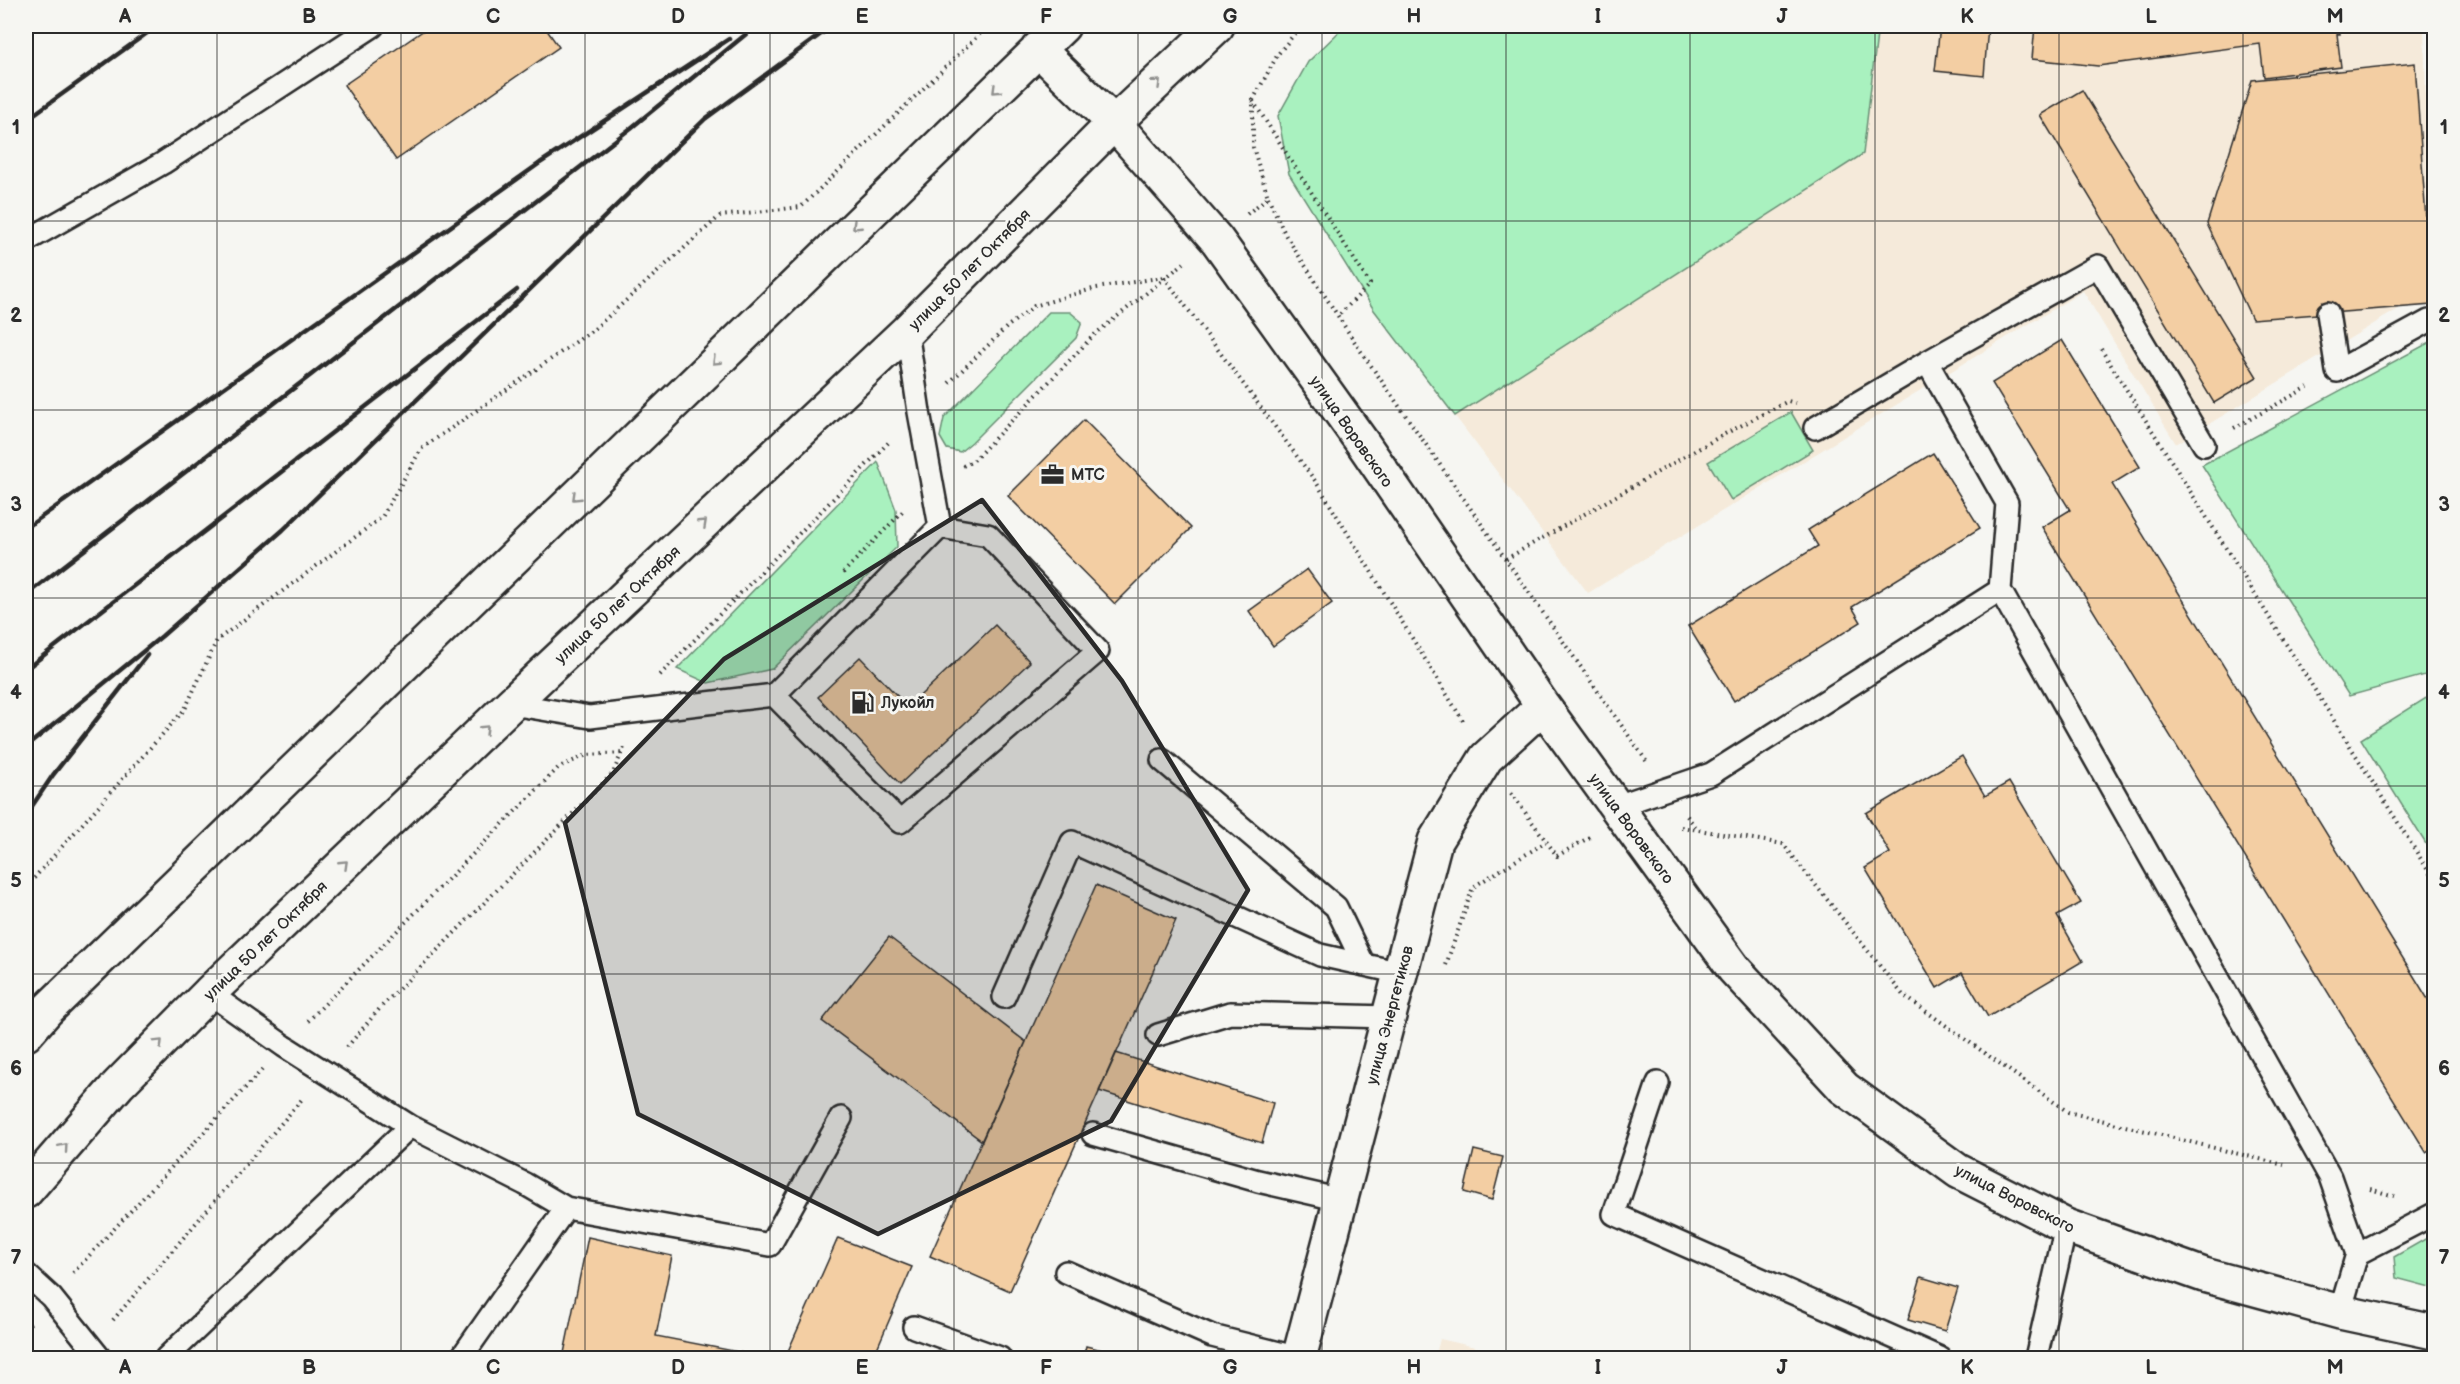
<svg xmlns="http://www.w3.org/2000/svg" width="2460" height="1384" viewBox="0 0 2460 1384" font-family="'Balsamiq Sans',sans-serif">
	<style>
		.built { fill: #f5eada }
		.green { fill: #a9f1bf; stroke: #6a8e75; stroke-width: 1.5 }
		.building { fill: #f3cea3; stroke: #2b2b2b; stroke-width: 1.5 }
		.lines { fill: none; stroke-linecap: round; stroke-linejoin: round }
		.lane-casing { stroke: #2b2b2b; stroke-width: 26 }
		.secondary-casing { stroke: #2b2b2b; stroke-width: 38 }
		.path { stroke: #2b2b2b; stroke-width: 4; stroke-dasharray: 1.5 4.5; stroke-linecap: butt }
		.lane { stroke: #f6f6f2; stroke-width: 21 }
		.secondary { stroke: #f6f6f2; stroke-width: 33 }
		.rail { stroke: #2b2b2b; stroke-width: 4.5 }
		.oneway { stroke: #90908e }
		.marked { fill: #2b2b2b; fill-opacity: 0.2; stroke: #2b2b2b; stroke-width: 4.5; stroke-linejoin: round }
		.grid { fill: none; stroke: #2b2b2b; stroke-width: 1.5; stroke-opacity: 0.55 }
		.labels { text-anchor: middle; stroke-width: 6; stroke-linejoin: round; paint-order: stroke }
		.street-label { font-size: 16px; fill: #2b2b2b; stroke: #f6f6f2 }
		.poi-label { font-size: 16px; font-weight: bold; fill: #2b2b2b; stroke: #f6f6f2; text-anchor: start }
		.neatline { fill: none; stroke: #2b2b2b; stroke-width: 2 }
		.grid-label { font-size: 20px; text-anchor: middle; font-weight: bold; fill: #2b2b2b }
	</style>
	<rect width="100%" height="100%" fill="#f6f6f2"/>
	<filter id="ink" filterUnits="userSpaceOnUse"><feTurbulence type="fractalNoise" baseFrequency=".0167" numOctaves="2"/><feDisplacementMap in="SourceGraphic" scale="12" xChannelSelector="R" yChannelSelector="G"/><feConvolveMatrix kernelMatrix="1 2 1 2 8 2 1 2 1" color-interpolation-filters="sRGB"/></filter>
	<g filter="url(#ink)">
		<!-- built -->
		<path class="built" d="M1878,26H2424L2431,289L2176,444L2083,291L1588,593L1455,416L1863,154Z
			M1440,1339L1523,1358H1435Z"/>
		<!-- green -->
		<path class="green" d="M1345,26H1878L1863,154L1455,416L1374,310L1289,174L1278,116L1308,62Z
			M1049,312H1070L1082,322L1076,338L972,442L960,452L947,449L940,437L944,418Z
			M2434,340V676L2432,673L2349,696L2202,465Z
			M1791,412L1813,450L1731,500L1708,462Z
			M878,462L896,510L897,547L772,669L708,683L677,669Z
			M2434,693V857L2361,739Z
			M2434,1234V1288L2396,1278L2394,1257Z"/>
		<!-- building -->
		<path class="building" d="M430,26H544L559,47L396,160L344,85Z
			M1940,26H1988L1984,76L1935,71Z
			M2035,26H2339L2340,34H2337L2341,67L2264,77L2260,44L2098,66L2032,59Z
			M2415,63L2432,305L2252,319L2207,224L2252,80Z
			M2082,90L2257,377L2214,403L2040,115Z
			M2062,340L2140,467L2112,484L2434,1009V1147L2426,1152L2042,527L2070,510L1992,383Z
			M1084,420L1191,528L1115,604L1008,496Z
			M1933,453L1980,528L1852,607L1861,622L1734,701L1688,626L1818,546L1808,530Z
			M1307,569L1332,603L1273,646L1249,611Z
			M995,625L1030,662L900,784L818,697L860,657L908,707Z
			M1962,756L1985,796L2009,782L2081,903L2057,916L2083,961L1988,1017L1962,973L1937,988L1865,868L1890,853L1866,813Z
			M1096,885L1176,920L1010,1291L930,1256Z
			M889,937L1026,1042L982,1141L822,1021Z
			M1116,1053L1273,1103L1262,1143L1099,1091Z
			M1474,1150L1503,1157L1492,1200L1464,1192Z
			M588,1237L672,1256L656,1336L769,1358H563Z
			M838,1238L912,1267L873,1358H785Z
			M1921,1277L1958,1288L1945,1331L1908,1320Z
			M1086,1346L1135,1358H1083Z"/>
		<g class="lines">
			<defs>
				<path id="lane" d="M26,241L163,163L373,26
					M2328,313L2337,371L2429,321H2434
					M1927,362L2098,266L2204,445
					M1815,428L1927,362L2007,503L2000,590
					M774,695L900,822L1098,651L988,535L940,527
					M511,704L590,717L774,695L940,527L919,412L907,331
					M1162,760L1336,907L1364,965
					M1617,806L1711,774L2000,590L2330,1177L2357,1254L2340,1312
					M1004,997L1072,842L1320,955L1401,973
					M1158,1035L1230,1013L1389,1017
					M1658,1083L1614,1214L1940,1358
					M410,1126L525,1184L566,1208L461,1358
					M1093,1134L1258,1181L1341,1200
					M566,1208L770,1245L841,1118
					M2357,1254L2434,1214
					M1066,1272L1212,1336L1299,1358
					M26,1274L51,1297L100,1358
					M914,1327L1000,1358
					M166,1358L410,1126L284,1046L209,993
					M2036,1358L2066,1226"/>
				<path id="secondary" d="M1038,49L1114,123L1217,240L1364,445L1543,706L1734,969L1844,1088L1958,1171L2066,1226L2204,1275L2340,1312L2434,1332
					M26,1034L47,1010L1063,26
					M26,1191L118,1085L209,993L511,704L907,331L1114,123L1217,26
					M1299,1358L1435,841L1486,758L1543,706"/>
			</defs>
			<!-- lane casing -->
			<use href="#lane" class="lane-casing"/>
			<!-- secondary casing -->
			<use href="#secondary" class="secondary-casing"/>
			<!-- path -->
			<path class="path" d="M1253,101L1370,284L1338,316
				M1268,197L1286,236L1358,347L1647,762
				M1247,214L1268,197L1253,147V100L1278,54L1301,26
				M1164,277L1316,482L1465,724
				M2101,349L2434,880
				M949,383L1008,326L1034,306L1096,288L1164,277
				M2234,428L2308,387
				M963,466L973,461L1094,335L1184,263
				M1506,559L1719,437L1788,401L1795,403
				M843,573L903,511
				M660,675L890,441
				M1511,793L1557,856L1590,837
				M1687,816L1697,829
				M1681,827L1783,844L1903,995L2068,1112L2284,1165
				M26,887L185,709L217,640L382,517L421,449L593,330L720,216L801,207L988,26
				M1446,965L1473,887L1546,842
				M308,1021L559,767L587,755L622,753
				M347,1047L381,1007L613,773L625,745
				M2370,1189L2394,1196
				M73,1273L262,1070
				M113,1320L303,1098
				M26,1329L31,1322"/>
			<!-- lane -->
			<use href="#lane" class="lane"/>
			<!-- secondary -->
			<use href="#secondary" class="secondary"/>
			<!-- rail -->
			<path class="rail" d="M26,120L157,26
				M26,528L540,163L729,39
				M26,595L631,128L756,26
				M26,669L517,290
				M26,747L162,636L283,530L705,119L832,26
				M26,815L53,775L147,655"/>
		</g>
		<!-- one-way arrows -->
		<defs><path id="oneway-chevron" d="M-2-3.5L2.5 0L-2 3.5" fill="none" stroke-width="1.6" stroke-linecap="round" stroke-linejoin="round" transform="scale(1.5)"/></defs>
		<g class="oneway">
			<use href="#oneway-chevron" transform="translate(1157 83) rotate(-44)"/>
			<use href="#oneway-chevron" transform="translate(996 90) rotate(136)"/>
			<use href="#oneway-chevron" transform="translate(856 226) rotate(136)"/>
			<use href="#oneway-chevron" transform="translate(716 361) rotate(136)"/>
			<use href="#oneway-chevron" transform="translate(576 497) rotate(136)"/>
			<use href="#oneway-chevron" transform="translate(703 523) rotate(-43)"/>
			<use href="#oneway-chevron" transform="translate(485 729) rotate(-44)"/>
			<use href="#oneway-chevron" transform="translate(344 864) rotate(-44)"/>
			<use href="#oneway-chevron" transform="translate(159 1043) rotate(-45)"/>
			<use href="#oneway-chevron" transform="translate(64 1147) rotate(-49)"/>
		</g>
	</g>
	<!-- marked area -->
	<path class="marked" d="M982,500L1122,681L1248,890L1111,1121L878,1234L638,1114L565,823L724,659Z"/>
	<!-- grid -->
	<path class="grid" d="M217,26V1358M401,26V1358M585,26V1358M770,26V1358M954,26V1358M1138,26V1358M1322,26V1358M1506,26V1358M1690,26V1358M1875,26V1358M2059,26V1358M2243,26V1358M26,221H2434M26,410H2434M26,598H2434M26,786H2434M26,974H2434M26,1163H2434"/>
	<!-- icons -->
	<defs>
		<symbol id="office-bare" viewBox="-9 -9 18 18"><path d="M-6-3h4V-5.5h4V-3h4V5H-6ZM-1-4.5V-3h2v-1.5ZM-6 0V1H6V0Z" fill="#2b2b2b" stroke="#f6f6f2" stroke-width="2.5" paint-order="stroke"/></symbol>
		<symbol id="fuel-bare" viewBox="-9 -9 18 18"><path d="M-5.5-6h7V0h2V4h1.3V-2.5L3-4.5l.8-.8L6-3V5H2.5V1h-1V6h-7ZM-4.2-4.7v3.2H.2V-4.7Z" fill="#2b2b2b" stroke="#f6f6f2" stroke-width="2.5" paint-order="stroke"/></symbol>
	</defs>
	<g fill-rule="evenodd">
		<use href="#office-bare" x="1036" y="458" width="33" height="33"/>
		<use href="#fuel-bare" x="846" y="686" width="33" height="33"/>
	</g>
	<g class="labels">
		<!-- street labels -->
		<g class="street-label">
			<text transform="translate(969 269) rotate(-45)" y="6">улица 50 лет Октября</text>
			<text transform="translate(1352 431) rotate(55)" y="6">улица Воровского</text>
			<text transform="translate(617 604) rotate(-43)" y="6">улица 50 лет Октября</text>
			<text transform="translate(1632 828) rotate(54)" y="6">улица Воровского</text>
			<text transform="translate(265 940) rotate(-44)" y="6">улица 50 лет Октября</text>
			<text transform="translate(1389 1015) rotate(-75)" y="6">улица Энергетиков</text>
			<text transform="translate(2015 1198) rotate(27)" y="6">улица Воровского</text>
		</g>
		<!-- poi labels -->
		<g class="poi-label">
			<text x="1071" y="480">МТС</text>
			<text x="881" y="708">Лукойл</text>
		</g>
	</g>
	<!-- margin -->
	<rect width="2460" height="1384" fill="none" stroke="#f6f6f2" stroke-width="66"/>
	<rect x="33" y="33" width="2394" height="1318" class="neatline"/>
	<g class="grid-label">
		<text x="125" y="23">A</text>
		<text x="309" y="23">B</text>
		<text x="493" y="23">C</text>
		<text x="678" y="23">D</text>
		<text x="862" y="23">E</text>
		<text x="1046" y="23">F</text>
		<text x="1230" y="23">G</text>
		<text x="1414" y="23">H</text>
		<text x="1598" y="23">I</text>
		<text x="1782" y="23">J</text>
		<text x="1967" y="23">K</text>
		<text x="2151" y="23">L</text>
		<text x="2335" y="23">M</text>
		<text x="16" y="134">1</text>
		<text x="2444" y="134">1</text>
		<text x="16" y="322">2</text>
		<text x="2444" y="322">2</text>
		<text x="16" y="511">3</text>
		<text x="2444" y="511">3</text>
		<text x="16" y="699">4</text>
		<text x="2444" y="699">4</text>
		<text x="16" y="887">5</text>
		<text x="2444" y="887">5</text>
		<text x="16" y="1075">6</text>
		<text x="2444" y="1075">6</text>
		<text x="16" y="1264">7</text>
		<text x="2444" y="1264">7</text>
		<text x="125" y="1374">A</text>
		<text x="309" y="1374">B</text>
		<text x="493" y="1374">C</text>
		<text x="678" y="1374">D</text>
		<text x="862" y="1374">E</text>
		<text x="1046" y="1374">F</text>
		<text x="1230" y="1374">G</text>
		<text x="1414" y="1374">H</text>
		<text x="1598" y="1374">I</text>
		<text x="1782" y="1374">J</text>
		<text x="1967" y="1374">K</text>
		<text x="2151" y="1374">L</text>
		<text x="2335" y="1374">M</text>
	</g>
</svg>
